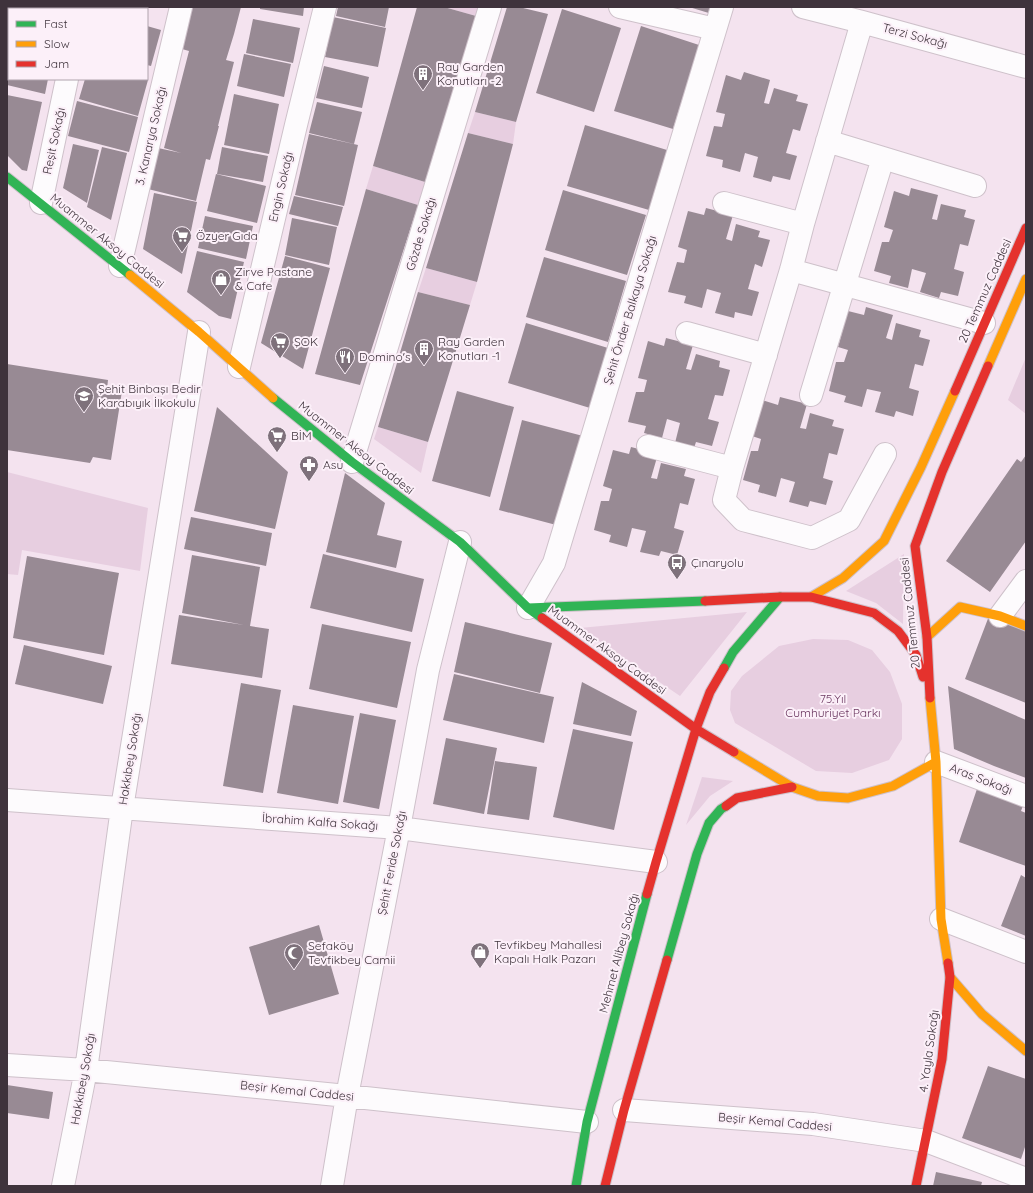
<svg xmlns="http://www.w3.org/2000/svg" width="1033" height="1193" viewBox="0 0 1033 1193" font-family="Quicksand,sans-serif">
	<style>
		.green { fill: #e7cee0 }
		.building { fill: #988a94 }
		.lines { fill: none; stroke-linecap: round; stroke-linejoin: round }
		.street-casing { stroke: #cec1ca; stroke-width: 24 }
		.fast-casing { stroke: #cec1ca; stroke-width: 11 }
		.slow-casing { stroke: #cec1ca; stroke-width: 11 }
		.jam-casing { stroke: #cec1ca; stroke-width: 11 }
		.street { stroke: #fdfbfd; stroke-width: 22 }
		.fast { stroke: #30b455; stroke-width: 9 }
		.slow { stroke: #ff9f0a; stroke-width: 9 }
		.jam { stroke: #e5322d; stroke-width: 9 }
		.labels { text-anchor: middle; stroke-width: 4; stroke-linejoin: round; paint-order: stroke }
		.street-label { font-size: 12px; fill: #3f333c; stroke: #fcf0f9 }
		.poi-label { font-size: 12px; fill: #3f333c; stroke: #fcf0f9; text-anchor: start }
		.park-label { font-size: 12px; fill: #6b3760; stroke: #fcf0f9 }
	</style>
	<rect width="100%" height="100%" fill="#f4e3ef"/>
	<!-- green -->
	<path class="green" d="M444,7H478L476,16Z
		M475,112L516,122L513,144L468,133Z
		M373,166L425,182L418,205L366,189Z
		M426,268L477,282L470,305L418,292Z
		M1026,357V414L1008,400Z
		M378,427L428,442L421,473L374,439Z
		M7,472L148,508L140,571L22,550L18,575L7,574Z
		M904,554L903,624L876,603L846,591Z
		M747,612L680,696L580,628Z
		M813,639L848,640L872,650L890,672L902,704V739L889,760L852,773L816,771L735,723L730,710L731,691L742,676L779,646Z
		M702,777L733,781L710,796L686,825Z"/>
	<!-- building -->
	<path class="building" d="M8,7H63L62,9H9V14L7,13Z
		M192,7H241L234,34L226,60L234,62L218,126H219L210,160L206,159L196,201L148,189L158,148L181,153L164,148L189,51L182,49Z
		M260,7H304L303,16L260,9Z
		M338,7H389L385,27L336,16Z
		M417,7H444L476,16L425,182L373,166Z
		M507,7H519L548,14L516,122L475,112Z
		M689,7H714L712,14Z
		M562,9L621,28L594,112L536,93Z
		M7,15H9V47H7Z
		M333,17L386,28L378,67L325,57Z
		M253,19L300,28L293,63L246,53Z
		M147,26L161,30L151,66L147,65Z
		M641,26L699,45L673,129L614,111Z
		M7,49H9V79H48L45,94L7,85Z
		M244,54L291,64L284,97L237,86Z
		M324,66L369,77L362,108L316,98Z
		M744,72L770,80L764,103L769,104L774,88L798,95L796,101L808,104L800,131L793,129L786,153L797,156L790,180L773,176L771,182L753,177L758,157L745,153L740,172L722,167L723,160L706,156L714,126L722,127L725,114L716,112L726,75L741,80Z
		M85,79L148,80L138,116L79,99Z
		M234,94L279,104L269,154L224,145Z
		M7,95L42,102L27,171L22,170L7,155Z
		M77,101L138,117L129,152L68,136Z
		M317,102L362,112L354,144L309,133Z
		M585,125L667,150L649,210L567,186Z
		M468,133L513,144L477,282L426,268Z
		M309,134L358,145L344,206L295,195Z
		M73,144L99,150L87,203L63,188Z
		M102,147L127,153L111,220L87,207Z
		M222,147L268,156L263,182L217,174Z
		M216,174L266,186L257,223L207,211Z
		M911,188L938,195L932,219L937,220L941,204L966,210L964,217L975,220L968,246L960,244L954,269L964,272L958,296L941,292L939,298L920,292L926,273L912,269L908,288L889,283L891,276L874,271L882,242H889L893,230L884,227L894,191L909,196Z
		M366,189L418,205L360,385L315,374Z
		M563,190L646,215L627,275L545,250Z
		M154,193L197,202L182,274L143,249Z
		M294,196L343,207L338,226L289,214Z
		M706,208L733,215L726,239L732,241L736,224L760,231L758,237L770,240L762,267L755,264L748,289L759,292L752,316L735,312L734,318L715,313L721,293L707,289L702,308L684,303L686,296L668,292L677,262L684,263L687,250L678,247L688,211L704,215Z
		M205,216L253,226L246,259L198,248Z
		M292,218L337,227L329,265L285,255Z
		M197,251L244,262L231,319L219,316L187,292Z
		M285,256L330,268L303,369L261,343Z
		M544,257L626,281L608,342L526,317Z
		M418,292L470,305L428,442L378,427Z
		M866,307L893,315L886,338L892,340L896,323L921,330L919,337L930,340L923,366L915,364L909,388L919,391L913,416L896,411L894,417L875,412L881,392L867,389L862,407L844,402L846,396L829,391L836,362H844L848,350L838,347L848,311L864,315Z
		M526,323L608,348L590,408L508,383Z
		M666,338L693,345L686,369L691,370L696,354L720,361L719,367L730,370L723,396L715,395L708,419L719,422L712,446L696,442L694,448L675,443L680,423L667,419L662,438L644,433L646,426L628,422L636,392H644L647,380L638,378L648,341L664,346Z
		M7,364L108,380L107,389L122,391L111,460L93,457L90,463L7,450Z
		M457,391L514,407L490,497L432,481Z
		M780,397L807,404L800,428L806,429L810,413L834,420L832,426L844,429L837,455L829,453L823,478L833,481L826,505L810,501L808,507L789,502L795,482L781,478L776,497L758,492L760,485L743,480L751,451H758L761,439L752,436L762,400L778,405Z
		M217,407L288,472L275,529L194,511Z
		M522,420L583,436L560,526L499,510Z
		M631,447L658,454L651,478L657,479L661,463L686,469L684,476L695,479L688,505L680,503L674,528L684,531L677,555L661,551L659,556L640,552L646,531L632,528L627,547L609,542L611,535L594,530L601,501H609L612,489L603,486L613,450L629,454Z
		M1026,455V541L990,592L946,561L1017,459L1021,462Z
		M345,473L385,503L377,535L402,541L396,568L326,552Z
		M191,517L272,533L266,566L184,549Z
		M323,554L424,579L412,632L310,608Z
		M192,555L260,567L250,626L269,629L262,678L171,664L179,615L244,625L182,613Z
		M27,556L119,573L104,655L13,638Z
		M989,616L1026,631V703L965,679Z
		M465,622L552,643L540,693L454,672Z
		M322,624L411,642L397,708L309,689Z
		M24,645L112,666L103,704L15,684Z
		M454,674L554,697L544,743L443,720Z
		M582,682L637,711L631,736L573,724Z
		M241,683L281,690L263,793L223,786Z
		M948,686L1026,720V778L994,766L954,749Z
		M293,705L354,716L338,804L277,793Z
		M360,713L396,720L379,809L343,802Z
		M573,729L633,742L614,830L553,817Z
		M446,738L497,748L484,814L433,804Z
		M495,761L537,767L529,820L487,814Z
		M978,786L1024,803L1021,811L1026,813V866L959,842Z
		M1021,875L1026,878V936L1001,926Z
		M319,925L339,994L269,1015L249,947Z
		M988,1066L1026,1079V1144L1021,1159L962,1138Z
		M7,1085L53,1092L49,1119L7,1113Z
		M936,1172L982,1182L981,1186H933Z"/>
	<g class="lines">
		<defs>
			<path id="street" d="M620,7L715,29
				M803,7L862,22L1026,67
				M81,9V7
				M862,22L803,224L791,270L732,468L724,500L743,520L812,538L849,520L885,454
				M827,141L975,186
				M41,203L67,79
				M724,203L803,224
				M120,266L181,7
				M791,270L984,323
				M687,333L766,355
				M239,367L296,125L325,7
				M811,395L883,158
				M648,446L732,468
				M352,462L490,7
				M528,608L554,563L722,7
				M1000,616L1026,581
				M936,762L1026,796
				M7,800L399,828L656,862
				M941,919L1026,952
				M7,1065L86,1070L347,1096L587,1122
				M624,1110L813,1124L926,1141L1026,1179
				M63,1186L86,1070L122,808L199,332
				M332,1186L347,1096L399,828L428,670L460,542"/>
			<path id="fast" d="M7,177L130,275
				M273,398L352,462L460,542L528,608L542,618
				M528,608L705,601
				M724,668L733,652L780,597
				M667,960L697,854L709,823L721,809L726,806
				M576,1186L587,1122L647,894"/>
			<path id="slow" d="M130,275L199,332L273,398
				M988,366L1026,279
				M811,597L843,578L884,541L921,467L955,391
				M927,637L960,607L1000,616L1026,626
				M930,698L936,762L941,919L948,963
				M734,752L792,787L818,796L848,798L893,786L936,762
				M950,977L982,1014L1026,1051"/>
			<path id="jam" d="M955,391L1026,228
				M705,601L780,597H811L874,613L898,631L916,655L923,677
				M542,618L696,729L734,752
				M930,698L927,637L915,546L942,472L988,366
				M726,806L737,798L792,787
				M647,894L656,862L696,729L710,692L724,668
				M605,1186L624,1110L667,960
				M916,1186L942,1059L950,977L948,963"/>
		</defs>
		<!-- street casing -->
		<use href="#street" class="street-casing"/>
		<!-- fast casing -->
		<use href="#fast" class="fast-casing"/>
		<!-- slow casing -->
		<use href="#slow" class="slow-casing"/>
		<!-- jam casing -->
		<use href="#jam" class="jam-casing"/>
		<!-- street -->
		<use href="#street" class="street"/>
		<!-- fast -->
		<use href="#fast" class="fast"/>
		<!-- slow -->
		<use href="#slow" class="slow"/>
		<!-- jam -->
		<use href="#jam" class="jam"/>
	</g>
	<!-- icons -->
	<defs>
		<symbol id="building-pin" viewBox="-11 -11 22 30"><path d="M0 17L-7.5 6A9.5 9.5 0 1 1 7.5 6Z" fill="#7e717b" stroke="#fcf0f9"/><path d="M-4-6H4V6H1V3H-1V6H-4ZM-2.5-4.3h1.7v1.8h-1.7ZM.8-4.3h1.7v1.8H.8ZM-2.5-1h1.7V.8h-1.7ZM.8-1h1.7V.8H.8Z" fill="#fff"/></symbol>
		<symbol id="supermarket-pin" viewBox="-11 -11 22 30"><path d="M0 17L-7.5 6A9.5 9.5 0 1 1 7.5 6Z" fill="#7e717b" stroke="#fcf0f9"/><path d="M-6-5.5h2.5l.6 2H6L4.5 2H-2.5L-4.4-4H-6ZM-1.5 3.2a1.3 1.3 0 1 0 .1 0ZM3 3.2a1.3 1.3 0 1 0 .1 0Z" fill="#fff"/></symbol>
		<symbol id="shop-pin" viewBox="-11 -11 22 30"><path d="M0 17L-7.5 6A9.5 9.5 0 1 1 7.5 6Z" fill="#7e717b" stroke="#fcf0f9"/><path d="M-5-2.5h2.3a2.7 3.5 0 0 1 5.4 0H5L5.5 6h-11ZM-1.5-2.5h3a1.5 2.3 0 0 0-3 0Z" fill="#fff"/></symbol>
		<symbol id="restaurant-pin" viewBox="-11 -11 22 30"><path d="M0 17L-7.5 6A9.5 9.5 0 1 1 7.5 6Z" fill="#7e717b" stroke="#fcf0f9"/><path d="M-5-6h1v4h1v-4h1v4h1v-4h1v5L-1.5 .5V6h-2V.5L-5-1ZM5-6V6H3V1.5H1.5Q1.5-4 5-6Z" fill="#fff"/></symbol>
		<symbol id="school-pin" viewBox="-11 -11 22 30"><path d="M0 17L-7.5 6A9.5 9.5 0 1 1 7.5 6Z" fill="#7e717b" stroke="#fcf0f9"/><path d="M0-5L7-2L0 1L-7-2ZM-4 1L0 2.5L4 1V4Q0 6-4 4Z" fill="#fff"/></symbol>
		<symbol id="pharmacy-pin" viewBox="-11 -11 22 30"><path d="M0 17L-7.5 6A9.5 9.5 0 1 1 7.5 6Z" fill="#7e717b" stroke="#fcf0f9"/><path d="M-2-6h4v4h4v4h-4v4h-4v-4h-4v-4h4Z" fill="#fff"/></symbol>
		<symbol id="bus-pin" viewBox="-11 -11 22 30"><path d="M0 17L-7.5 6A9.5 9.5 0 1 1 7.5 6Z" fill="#7e717b" stroke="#fcf0f9"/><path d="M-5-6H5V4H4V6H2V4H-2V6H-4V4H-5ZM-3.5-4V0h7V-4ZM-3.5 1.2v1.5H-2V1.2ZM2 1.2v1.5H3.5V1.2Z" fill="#fff"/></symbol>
		<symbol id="mosque-pin" viewBox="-11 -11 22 30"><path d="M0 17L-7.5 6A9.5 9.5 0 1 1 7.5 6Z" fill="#7e717b" stroke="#fcf0f9"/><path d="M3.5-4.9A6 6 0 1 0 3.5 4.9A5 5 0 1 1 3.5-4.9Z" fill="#fff"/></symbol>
	</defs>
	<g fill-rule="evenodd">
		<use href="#building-pin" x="412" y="63" width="22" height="30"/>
		<use href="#supermarket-pin" x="171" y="225" width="22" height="30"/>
		<use href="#shop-pin" x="210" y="268" width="22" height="30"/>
		<use href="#supermarket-pin" x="269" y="331" width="22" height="30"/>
		<use href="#building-pin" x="413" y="338" width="22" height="30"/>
		<use href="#restaurant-pin" x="334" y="346" width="22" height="30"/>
		<use href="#school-pin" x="73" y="385" width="22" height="30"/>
		<use href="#supermarket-pin" x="266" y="425" width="22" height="30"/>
		<use href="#pharmacy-pin" x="298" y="454" width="22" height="30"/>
		<use href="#bus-pin" x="666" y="552" width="22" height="30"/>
		<use href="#shop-pin" x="469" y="941" width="22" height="30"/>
		<use href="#mosque-pin" x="283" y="942" width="22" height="30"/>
	</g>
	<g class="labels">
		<!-- street labels -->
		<g class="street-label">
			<text transform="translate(915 36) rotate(15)" y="4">Terzi Sokağı</text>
			<text transform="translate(151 136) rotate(-77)" y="4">3. Kanarya Sokağı</text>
			<text transform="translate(54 141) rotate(-78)" y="4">Reşit Sokağı</text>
			<text transform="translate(281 187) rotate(-77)" y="4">Engin Sokağı</text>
			<text transform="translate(421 234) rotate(-73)" y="4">Gözde Sokağı</text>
			<text transform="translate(107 241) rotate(39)" y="4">Muammer Aksoy Caddesi</text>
			<text transform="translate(985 291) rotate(-66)" y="4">20 Temmuz Caddesi</text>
			<text transform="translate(630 310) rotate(-73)" y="4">Şehit Önder Balkaya Sokağı</text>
			<text transform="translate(356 448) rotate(38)" y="4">Muammer Aksoy Caddesi</text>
			<text transform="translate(910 613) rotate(-96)" y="4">20 Temmuz Caddesi</text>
			<text transform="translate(607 650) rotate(36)" y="4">Muammer Aksoy Caddesi</text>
			<text transform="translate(130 759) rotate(-81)" y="4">Hakkıbey Sokağı</text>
			<text transform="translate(981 779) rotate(21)" y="4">Aras Sokağı</text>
			<text transform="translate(320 822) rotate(4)" y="4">İbrahim Kalfa Sokağı</text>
			<text transform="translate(392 863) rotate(-79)" y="4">Şehit Feride Sokağı</text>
			<text transform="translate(619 953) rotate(-75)" y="4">Mehmet Alibey Sokağı</text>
			<text transform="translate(929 1051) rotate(-82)" y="4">4. Yayla Sokağı</text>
			<text transform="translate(83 1079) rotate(-80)" y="4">Hakkıbey Sokağı</text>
			<text transform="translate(297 1091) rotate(6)" y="4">Beşir Kemal Caddesi</text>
			<text transform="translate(775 1122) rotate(5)" y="4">Beşir Kemal Caddesi</text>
		</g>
		<!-- poi labels -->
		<g class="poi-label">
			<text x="437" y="71">Ray Garden<tspan x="437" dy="14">Konutları -2</tspan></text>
			<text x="196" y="240">Özyer Gıda</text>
			<text x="235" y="276">Zirve Pastane<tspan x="235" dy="14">&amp; Cafe</tspan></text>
			<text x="294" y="346">ŞOK</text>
			<text x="438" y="346">Ray Garden<tspan x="438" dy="14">Konutları -1</tspan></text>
			<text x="359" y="361">Domino's</text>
			<text x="98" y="393">Şehit Binbaşı Bedir<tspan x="98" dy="14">Karabıyık İlkokulu</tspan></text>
			<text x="291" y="440">BİM</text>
			<text x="323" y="469">Asu</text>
			<text x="691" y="567">Çınaryolu</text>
			<text x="494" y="949">Tevfikbey Mahallesi<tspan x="494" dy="14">Kapalı Halk Pazarı</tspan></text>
			<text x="308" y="950">Sefaköy<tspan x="308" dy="14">Tevfikbey Camii</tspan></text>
		</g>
		<!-- park labels -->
		<g class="park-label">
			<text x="833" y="703">75.Yıl<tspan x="833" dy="14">Cumhuriyet Parkı</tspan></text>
		</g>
	</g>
	<!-- border -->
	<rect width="1033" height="1193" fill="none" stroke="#3f333c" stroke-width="16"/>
	<!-- legend -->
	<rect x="8" y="8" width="140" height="72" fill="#fcf0f9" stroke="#b0a4ad"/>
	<rect x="16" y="21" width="20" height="6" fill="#30b455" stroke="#b0a4ad"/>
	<text x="44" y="28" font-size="12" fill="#3f333c">Fast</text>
	<rect x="16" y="41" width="20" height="6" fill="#ff9f0a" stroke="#b0a4ad"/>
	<text x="44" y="48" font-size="12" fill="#3f333c">Slow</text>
	<rect x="16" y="61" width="20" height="6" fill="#e5322d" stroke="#b0a4ad"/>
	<text x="44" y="68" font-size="12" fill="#3f333c">Jam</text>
</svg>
